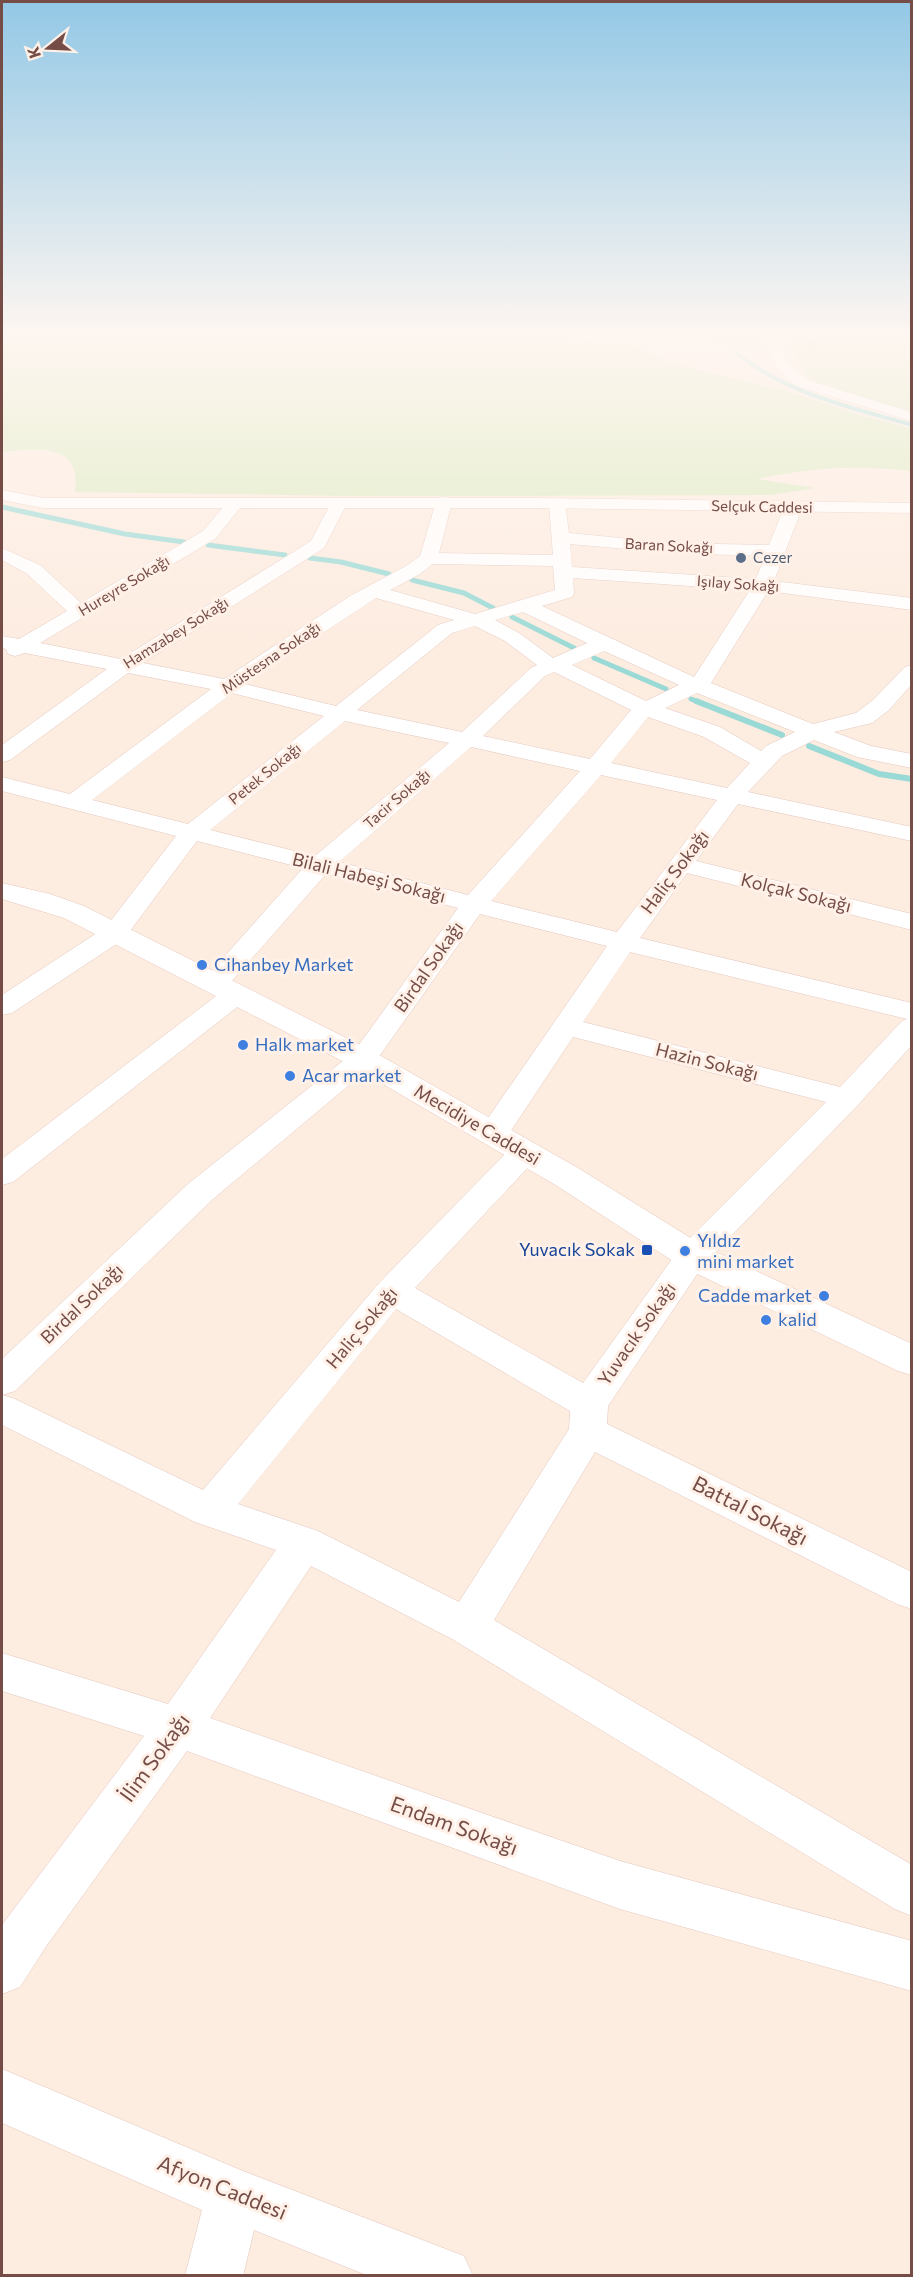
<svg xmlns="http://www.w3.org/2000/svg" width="913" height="2277" viewBox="0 0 913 2277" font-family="Commissioner,sans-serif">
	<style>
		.green { fill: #daebbe }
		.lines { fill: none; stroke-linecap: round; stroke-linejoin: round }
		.stream-far2 { stroke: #9adad6; stroke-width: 4 }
		.stream-far1 { stroke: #9adad6; stroke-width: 5 }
		.stream { stroke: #9adad6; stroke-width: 6 }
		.street-casing { stroke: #e4c8bf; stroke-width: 1 }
		.secondary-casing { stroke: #e9c7bb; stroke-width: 1 }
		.street { fill: #fff; fill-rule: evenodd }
		.secondary { fill: #fff; fill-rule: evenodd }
		.service-dot { fill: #5c6f8a; stroke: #fff1e8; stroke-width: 2 }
		.shop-dot { fill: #3f7fe0; stroke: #fff1e8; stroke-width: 2 }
		.transit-dot { fill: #1a4fb4; stroke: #fff1e8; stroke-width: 2 }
		.labels { text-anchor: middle; stroke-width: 6; stroke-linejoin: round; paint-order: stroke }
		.far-street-label { font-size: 15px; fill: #754d46; stroke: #fff1e8 }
		.far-service-label { font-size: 15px; fill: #4e5e75; stroke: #fff1e8; text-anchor: start }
		.street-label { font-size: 18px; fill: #754d46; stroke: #fff1e8 }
		.shop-label { font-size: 18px; fill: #366cbe; stroke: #fff1e8; text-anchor: start }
		.transit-label { font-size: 18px; fill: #164399; stroke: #fff1e8; text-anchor: end }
		.near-street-label { font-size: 21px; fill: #754d46; stroke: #fff1e8 }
	</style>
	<rect width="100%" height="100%" fill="#fdece0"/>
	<!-- green -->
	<path class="green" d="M2,337H561L631,345L678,365L790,392L864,416L911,428V471C853,465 815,467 757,479L815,488L771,495L355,496L75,492C82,441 36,449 2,452Z
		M632,337H764L767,348Z
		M782,337H911V412L812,382Z"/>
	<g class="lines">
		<!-- stream-far2 -->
		<path class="stream-far2" d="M814,340L815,344
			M735,352C787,394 849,407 912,425"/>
		<!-- stream-far1 -->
		<path class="stream-far1" d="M2,507L125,534L184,542
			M208,545L285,555
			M310,558L341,562L389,574
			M412,580L464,593L493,608
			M512,617L574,648
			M594,658L666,689
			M691,699L699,702"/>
		<!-- stream -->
		<path class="stream" d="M696,701L782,735
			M809,746L879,774L912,779"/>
		<defs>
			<path id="street" d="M765,337H779L788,363L807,380L912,412V421L797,386C779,374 770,358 765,337Z
				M444,497L450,498L452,502L439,553L553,555L549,503L551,499H563L565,503L569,533L672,543L769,545L784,508L787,504H799L802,508L774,581L912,598V610L768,591L711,683L813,724L856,713L873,700L905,667L912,665V684L889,710L872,723L834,732L871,746L912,754V768L857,757L814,740L782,756L748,792L912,827V841L738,804L696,861L912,914V930L687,873L640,938L912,1003V1045L858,1105L704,1264L608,1406L607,1424L912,1572V1609L897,1604L595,1452L494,1620L912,1865V1916L895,1909L452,1639L311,1566L210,1718L620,1861L912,1941V1991L620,1909L187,1751L47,1945L20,1987L2,1994V1925L144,1736L2,1691V1653L168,1704L276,1550L195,1522L2,1425V1395L15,1399L203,1490L380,1282L513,1146L524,1143L535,1146L540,1153L535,1160L415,1288L583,1383L680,1248L826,1102L573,1037L504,1141L493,1144L482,1141L477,1134L607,946L480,914L373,1065L213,1199L15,1391L2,1395V1359L189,1183L353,1053L458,908L326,874L224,990L235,987L245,989L249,995L245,1001L13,1182L2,1185V1159L224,990L214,992L204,990L200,984L303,868L197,841L124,939L12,1013L2,1015V995L106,927L176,836L2,791V777L70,794L211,689L128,673L10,760L2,762V745L107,669L25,653L15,656L8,654L6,649L2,648V636L19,639L67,611L26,573L2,560V548L40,565L81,603L203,531L230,499H242L244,503L215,539L40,643L121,659L311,541L333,499H345L347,503L324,548L143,663L224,679L350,596L406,566L420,556L436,502L438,498ZM570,544L672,553L765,556L756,579L572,567ZM432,564L553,566L555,590L475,614L390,590L420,574ZM573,578L750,590L694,677L542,606L572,597L574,593ZM376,598L454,620L438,625L336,706L245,684ZM523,612L587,643L553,658L519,633L495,620ZM475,626L505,641L537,665L531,668L462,732L357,710L452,633ZM604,651L679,685L646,701L572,665ZM554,672L631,710L590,759L483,736L545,676ZM232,693L324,716L188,824L92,800ZM697,693L795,732L766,746L761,751L720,727L665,708ZM648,717L704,737L750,763L727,788L611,763ZM345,721L449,743L315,856L210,830ZM471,747L580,771L468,895L339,862ZM601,775L717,800L617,932L491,901ZM630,952L907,1019L902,1021L840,1087L583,1022ZM396,1309L570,1411L569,1429L459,1602L318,1531L238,1504Z
				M2,2069L238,2169L464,2256L473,2276H369L254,2230L243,2276H185L202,2210L2,2123Z"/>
			<path id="secondary" d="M2,490L43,498H536L912,503V513L536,508H43L2,500Z
				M2,883L50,894L84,906L374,1052L578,1168L705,1247L912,1344V1375L898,1371L679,1265L554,1184L352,1066L64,918L2,899Z"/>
		</defs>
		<!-- street casing -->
		<use href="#street" class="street-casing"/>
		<!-- secondary casing -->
		<use href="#secondary" class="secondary-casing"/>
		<!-- street -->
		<use href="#street" class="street"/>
		<!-- secondary -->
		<use href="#secondary" class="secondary"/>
	</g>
	<!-- sky -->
	<linearGradient id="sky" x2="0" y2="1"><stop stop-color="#93c8e6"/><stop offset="0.51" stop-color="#fef6f1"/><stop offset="1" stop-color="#fef6f1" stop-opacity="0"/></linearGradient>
	<rect width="913" height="656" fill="url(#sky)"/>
	<!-- markers -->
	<circle class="service-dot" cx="741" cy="558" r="6"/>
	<g class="shop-dot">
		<circle cx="202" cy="965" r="6"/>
		<circle cx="243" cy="1045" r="6"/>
		<circle cx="290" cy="1076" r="6"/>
		<circle cx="685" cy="1251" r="6"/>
		<circle cx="824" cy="1296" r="6"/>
		<circle cx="766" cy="1320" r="6"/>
	</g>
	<rect class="transit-dot" x="641" y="1244" width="12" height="12" rx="3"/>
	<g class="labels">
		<!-- far-street labels -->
		<g class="far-street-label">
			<text transform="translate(762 507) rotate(1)" y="5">Selçuk Caddesi</text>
			<text transform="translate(669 546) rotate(3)" y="5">Baran Sokağı</text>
			<text transform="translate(738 584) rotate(4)" y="5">Işılay Sokağı</text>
			<text transform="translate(124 586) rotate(-31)" y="5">Hureyre Sokağı</text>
			<text transform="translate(176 633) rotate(-32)" y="5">Hamzabey Sokağı</text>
			<text transform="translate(271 658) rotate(-34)" y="5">Müstesna Sokağı</text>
			<text transform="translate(265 774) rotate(-39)" y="5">Petek Sokağı</text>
			<text transform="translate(397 799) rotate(-41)" y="5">Tacir Sokağı</text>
		</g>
		<!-- far-service labels -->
		<g class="far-service-label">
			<text x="753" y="563">Cezer</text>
		</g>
		<!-- street labels -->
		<g class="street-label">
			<text transform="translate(675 872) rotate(-53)" y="6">Haliç Sokağı</text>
			<text transform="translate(369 878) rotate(14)" y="6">Bilali Habeşi Sokağı</text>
			<text transform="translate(796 893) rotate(14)" y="6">Kolçak Sokağı</text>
			<text transform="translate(429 967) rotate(-55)" y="6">Birdal Sokağı</text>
			<text transform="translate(707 1062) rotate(14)" y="6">Hazin Sokağı</text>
			<text transform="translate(477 1125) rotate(30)" y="6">Mecidiye Caddesi</text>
			<text transform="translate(82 1304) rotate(-44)" y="6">Birdal Sokağı</text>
			<text transform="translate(362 1328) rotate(-50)" y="6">Haliç Sokağı</text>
			<text transform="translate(637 1334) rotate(-55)" y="6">Yuvacık Sokağı</text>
		</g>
		<!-- shop labels -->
		<g class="shop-label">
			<text x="214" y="971">Cihanbey Market</text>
			<text x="255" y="1051">Halk market</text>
			<text x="302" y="1082">Acar market</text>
			<text x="697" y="1247">Yıldız<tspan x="697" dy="21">mini market</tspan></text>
			<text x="812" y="1302" text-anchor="end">Cadde market</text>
			<text x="778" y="1326">kalid</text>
		</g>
		<!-- transit labels -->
		<g class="transit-label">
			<text x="635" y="1256">Yuvacık Sokak</text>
		</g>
		<!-- near-street labels -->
		<g class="near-street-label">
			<text transform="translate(750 1511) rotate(27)" y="7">Battal Sokağı</text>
			<text transform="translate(155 1758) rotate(-54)" y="7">İlim Sokağı</text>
			<text transform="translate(454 1826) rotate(20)" y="7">Endam Sokağı</text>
			<text transform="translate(222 2188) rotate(22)" y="7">Afyon Caddesi</text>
		</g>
	</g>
	<!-- border -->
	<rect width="913" height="2277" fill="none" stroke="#754d46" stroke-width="6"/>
	<!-- north arrow -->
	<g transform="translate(48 48) rotate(252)" stroke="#fff1e8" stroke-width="4.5" paint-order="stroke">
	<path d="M0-4.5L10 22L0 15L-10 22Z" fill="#754d46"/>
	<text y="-9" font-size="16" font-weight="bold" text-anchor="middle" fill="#754d46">K</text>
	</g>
</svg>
